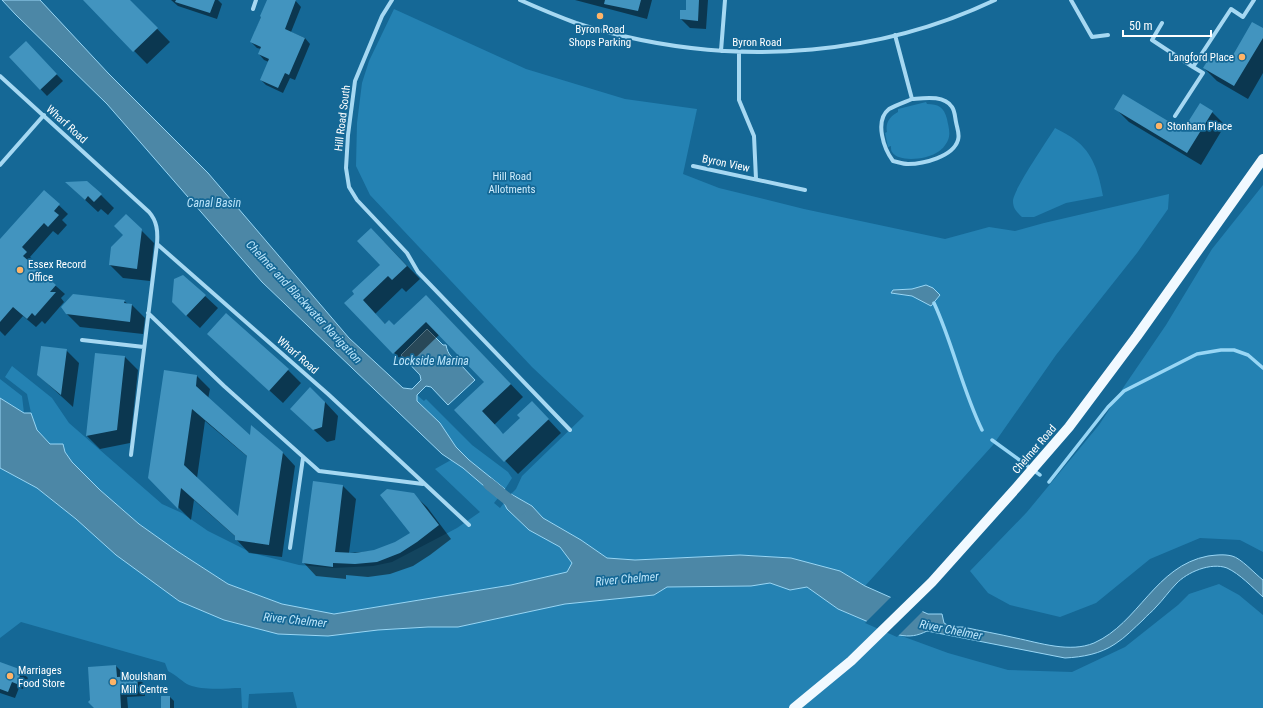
<svg xmlns="http://www.w3.org/2000/svg" width="1263" height="708" viewBox="0 0 1263 708" font-family="'Roboto Condensed',sans-serif">
	<style>
		.green { fill: #2482b3 }
		.water { fill: #4c87a6; stroke: #98d6f5 }
		.pier { fill: #156896 }
		.shadow { fill: #0007; fill-rule: evenodd }
		.lines { fill: none; stroke-linecap: round; stroke-linejoin: round }
		.stream { stroke: #98d6f5; stroke-width: 3.5 }
		.canal { stroke: #4c87a6; stroke-width: 12 }
		.building { fill: #4294bf; fill-rule: evenodd }
		.minor { stroke: #a6d8f2; stroke-width: 4 }
		.primary { stroke: #f1f9ff; stroke-width: 10 }
		.poi-dot { fill: #ffb467; stroke: #156896; stroke-width: 1.5 }
		.labels { text-anchor: middle; stroke-width: 3.5; stroke-linejoin: round; paint-order: stroke }
		.poi-label { font-size: 11px; fill: #fff; stroke: #156896; text-anchor: start }
		.street-label { font-size: 11px; fill: #fff; stroke: #156896 }
		.park-label { font-size: 11px; fill: #ceecfc; stroke: #156896 }
		.water-label { font-size: 12px; font-style: italic; fill: #bae4fa; stroke: #156896 }
	</style>
	<rect width="100%" height="100%" fill="#156896"/>
	<!-- green -->
	<path class="green" d="M394,9L526,69L625,99L697,109L683,174L719,188L804,209L945,239L989,227L1015,231L1044,223L1169,194L1168,209L1137,253L1056,355L993,445L865,586L840,571L791,558L740,555L635,560L607,558L581,540L543,518L532,506L511,494L516,489L522,476L584,416L532,367L370,195L356,166L357,123L362,83L369,61Z
		M926,102L927,104C938,104 944,107 947,119C948,125 951,133 948,140C946,145 941,151 936,153C927,159 899,163 892,152C891,151 891,148 891,146L888,147L885,133L887,132C885,123 890,116 898,112V109Z
		M1055,128C1062,132 1069,135 1074,139C1094,153 1099,175 1103,196L1066,203L1034,217H1022C1017,212 1013,209 1013,201C1013,190 1047,141 1055,128Z
		M1263,185V552L1240,540L1200,538L1150,559L1096,603L1060,617L1010,605L988,593L970,571L1027,512L1099,425L1125,385L1166,325L1212,249Z
		M12,366L52,398L69,423L162,504L182,513L208,531L252,553L299,565L333,568L373,566L392,562L457,528L480,512L435,469L451,460L463,468L498,498L494,503L500,508L504,503L507,509L529,530L560,547L573,563L567,572L511,585L334,614L282,604L228,584L177,551L139,524L100,490L72,462L65,452L63,444H50L37,430L31,413L27,394L5,377Z
		M0,379L22,396L24,413L0,398Z
		M417,395L424,401L426,399L472,445L508,472L512,478L505,489L469,460L456,447L440,423L417,401Z
		M0,468L37,488L179,601L378,630L428,627H458L565,604L654,595L667,587L749,586L770,583L790,590L807,587L838,609L899,635L948,653L1008,670L1072,672L1125,647L1178,605L1189,594L1219,584L1239,595L1263,615V708H297L293,692L249,694L248,708H242L241,688C226,688 204,691 189,685C184,683 175,674 168,671L165,663L21,622L0,638Z"/>
	<!-- water -->
	<path class="water" d="M2,0H40L108,73L208,173L349,338L403,388L412,389L421,380L420,375L401,355L427,329L443,345H446C448,355 452,359 461,361V365L475,380L448,405L431,387L426,386L417,395V401L440,423L456,447L469,460L505,489L498,498L463,468L442,454L262,282L107,104L16,15Z
		M926,285L933,288L940,295L931,306L912,296L891,293L893,290L912,289Z
		M0,398L24,413H31L37,430L50,444H63L65,452L72,462L100,490L139,524L177,551L228,584L282,604L334,614L511,585L567,572L572,563L560,547L529,530L507,509L504,503L511,494L532,506L543,518L581,540L607,558L635,560L740,555L791,558L840,571L865,586L928,614H942L944,623L951,627H963C981,631 999,634 1016,638C1040,643 1070,653 1094,643C1139,623 1155,566 1208,556C1216,555 1224,554 1232,556C1241,558 1255,574 1263,580V597C1252,587 1240,574 1227,568C1211,562 1187,572 1176,584C1169,591 1163,600 1156,607C1152,612 1147,615 1143,620C1134,628 1126,637 1115,644C1100,654 1083,657 1065,658L927,631C917,636 910,637 899,635L838,609L807,587L790,590L770,583L751,586L667,587L654,595L565,604L458,627H428L378,630L328,636L278,634L224,620L179,601L116,555L76,519L37,488L0,468Z"/>
	<!-- pier -->
	<path class="pier" d="M892,596L924,610L897,637L865,623Z"/>
	<!-- shadow -->
	<path class="shadow" d="M84,0H129L170,42L147,64Z
		M171,0H218L222,4L217,19L178,6Z
		M268,0H295L301,7L291,32L305,38L310,44L295,80L290,78L283,93L266,85L261,80L269,62L264,60L259,54L261,49L257,48L251,42Z
		M575,0H652L647,19Z
		M683,0H708L706,29L690,28L681,19L687,11V0Z
		M1263,29V73L1248,99L1217,81L1204,68L1229,63Z
		M32,49L63,81L47,96L10,57Z
		M1116,109L1183,132L1212,112L1225,125L1201,165L1129,122Z
		M67,183L101,195L114,208L108,215L101,209L98,212Z
		M44,191L68,214L62,220L67,225L58,235L53,231L30,257L35,261L32,265L65,294L61,298L64,302L45,324L42,321L36,327L23,316L5,336L0,331V241Z
		M141,230L154,243L150,281L123,278L110,265Z
		M384,242L420,279L406,292L402,288L375,314L386,325L394,326L439,309L523,397L494,425L503,435L521,418L532,402L561,433L518,474L456,410L485,382L440,334L407,366L346,303L381,265Z
		M205,296L218,308L200,328L186,315Z
		M124,301L128,304L132,305L145,318L143,334L80,327L67,314Z
		M208,334L288,370L301,383L283,403Z
		M66,350L79,363L73,407L38,375Z
		M96,354L125,357L138,370L130,443L100,449L87,436Z
		M197,376L210,389L208,399L250,437L282,452L295,466L282,557L249,553L236,539V537L194,500L191,520L149,478ZM205,421L248,457L239,518L197,478Z
		M325,402L338,416L335,440L327,442L291,409Z
		M343,486L356,499L349,553L375,551L395,543L412,534L413,494L427,507L451,539L430,555L413,566L390,574L368,577L346,575V579L316,576L303,562Z
		M0,663L21,671L28,678L23,689L19,688L15,698L0,693Z
		M116,666L124,674V677H137L145,685V696L127,697L128,708H95Z
		M170,697L174,701V708H162Z"/>
	<g class="lines">
		<!-- stream -->
		<path class="stream" d="M934,303C953,344 962,389 982,430
			M992,440L1040,475
			M1049,482L1108,407L1124,391L1197,354L1221,350H1234L1248,355L1263,368"/>
		<!-- canal -->
		<path class="canal" d="M489,484L520,509"/>
	</g>
	<!-- building -->
	<path class="building" d="M83,0H130L158,28L133,52Z
		M176,0H215L210,13L175,2Z
		M267,0H296L285,29L305,38L289,75L285,73L278,88L260,80L269,59L258,54L261,47L250,42L261,17L260,16Z
		M605,0H641L638,11L604,4Z
		M686,0H699L698,21L680,19V10H686Z
		M1252,22L1263,28V38L1234,86L1203,68L1213,52L1229,62Z
		M26,41L57,74L40,90L9,57Z
		M1123,94L1183,130L1200,103L1213,111L1187,153L1114,109Z
		M87,181L102,194L94,202L88,196L85,200L65,182Z
		M44,190L60,204L54,211L59,215L48,227L44,223L22,247L27,252L23,256L56,285L50,292H56L35,316L32,313L27,319L13,307L0,322V239Z
		M126,214L142,229L137,269L109,265L111,247L123,235L114,226Z
		M371,228L407,266L392,280L388,276L363,300L385,324L389,320L394,325L426,295L511,384L482,411L499,429L503,434L520,418L517,415L532,401L549,419L504,462L454,410L484,382L426,322L393,354L344,303L354,294L352,291L380,265L357,241Z
		M183,275L206,295L186,316L172,302L174,279Z
		M73,294L125,300L124,303L132,304L130,322L66,314L61,307Z
		M226,313L289,369L269,391L207,334Z
		M41,346L67,349L61,395L37,375Z
		M95,353L125,356L117,430L86,436Z
		M164,370L197,375L196,386L250,435L251,425L283,452L269,545L235,540V536L181,488L178,509L148,478ZM192,409L247,456L238,516L184,465Z
		M310,387L325,402L322,427L313,430L290,409Z
		M313,481L343,485L335,552L355,553L374,550L395,542L410,533L380,495L387,489L414,493L439,525L417,542L400,553L377,562L355,564L333,563V567L302,563Z
		M0,662L22,670L17,684L12,682L8,692L0,689Z
		M116,665L117,677L137,676L138,688L120,689L121,708H94L88,702L90,700L88,667Z
		M161,696H170V708H161Z"/>
	<g class="lines">
		<!-- minor -->
		<path class="minor" d="M392,0L382,16L355,81L348,135L346,168L349,187L357,200L407,253L418,272L570,430
			M520,0C538,8 557,16 576,23C591,28 607,32 623,36C746,65 880,55 995,0
			M1071,0L1092,37L1108,35
			M253,9L256,0
			M1162,23L1152,40L1193,67L1231,9L1243,17L1254,0
			M895,35L912,99C925,98 944,95 952,107C955,111 955,118 956,122C957,128 960,134 958,140C953,157 923,164 908,164C903,164 898,162 893,161C884,149 874,121 889,109C896,105 905,102 912,99
			M721,51L725,0
			M739,52V100L754,136L756,179
			M0,76L149,212C157,221 158,231 157,244L328,394L469,525
			M1175,116L1203,73L1193,67
			M0,165L44,115
			M693,166L805,190
			M148,313L224,386L319,471L423,484
			M82,340L144,347
			M131,455L157,244
			M290,548L303,458"/>
		<!-- primary -->
		<path class="primary" d="M794,708L851,661L932,582L1017,487L1069,427L1137,336L1263,159"/>
	</g>
	<!-- markers -->
	<g class="poi-dot">
		<circle cx="600" cy="16" r="4"/>
		<circle cx="1242" cy="57" r="4"/>
		<circle cx="1159" cy="126" r="4"/>
		<circle cx="20" cy="270" r="4"/>
		<circle cx="10" cy="676" r="4"/>
		<circle cx="113" cy="682" r="4"/>
	</g>
	<g class="labels">
		<!-- poi labels -->
		<g class="poi-label">
			<text x="600" y="33" text-anchor="middle">Byron Road<tspan x="600" dy="13">Shops Parking</tspan></text>
			<text x="1234" y="61" text-anchor="end">Langford Place</text>
			<text x="1167" y="130">Stonham Place</text>
			<text x="28" y="268">Essex Record<tspan x="28" dy="13">Office</tspan></text>
			<text x="18" y="674">Marriages<tspan x="18" dy="13">Food Store</tspan></text>
			<text x="121" y="680">Moulsham<tspan x="121" dy="13">Mill Centre</tspan></text>
		</g>
		<!-- street labels -->
		<g class="street-label">
			<text x="757" y="46">Byron Road</text>
			<text transform="translate(342 118) rotate(-83)" y="4">Hill Road South</text>
			<text transform="translate(67 124) rotate(42)" y="4">Wharf Road</text>
			<text transform="translate(726 163) rotate(12)" y="4">Byron View</text>
			<text transform="translate(298 355) rotate(41)" y="4">Wharf Road</text>
			<text transform="translate(1034 449) rotate(-49)" y="4">Chelmer Road</text>
		</g>
		<!-- park labels -->
		<g class="park-label">
			<text x="512" y="180">Hill Road<tspan x="512" dy="13">Allotments</tspan></text>
		</g>
		<!-- water labels -->
		<g class="water-label">
			<text x="214" y="207">Canal Basin</text>
			<text transform="translate(304 302) rotate(47)" y="4">Chelmer and Blackwater Navigation</text>
			<text x="431" y="365">Lockside Marina</text>
			<text transform="translate(627 579) rotate(-5)" y="4">River Chelmer</text>
			<text transform="translate(295 620) rotate(6)" y="4">River Chelmer</text>
			<text transform="translate(951 630) rotate(11)" y="4">River Chelmer</text>
		</g>
	</g>
	<!-- scale -->
	<path d="M1123 30v6h88v-6" fill="none" stroke="#ffffff" stroke-width="2"/>
	<text x="1129" y="30" font-size="12" fill="#ffffff" stroke="#156896" stroke-width="3" paint-order="stroke">50 m</text>
</svg>
